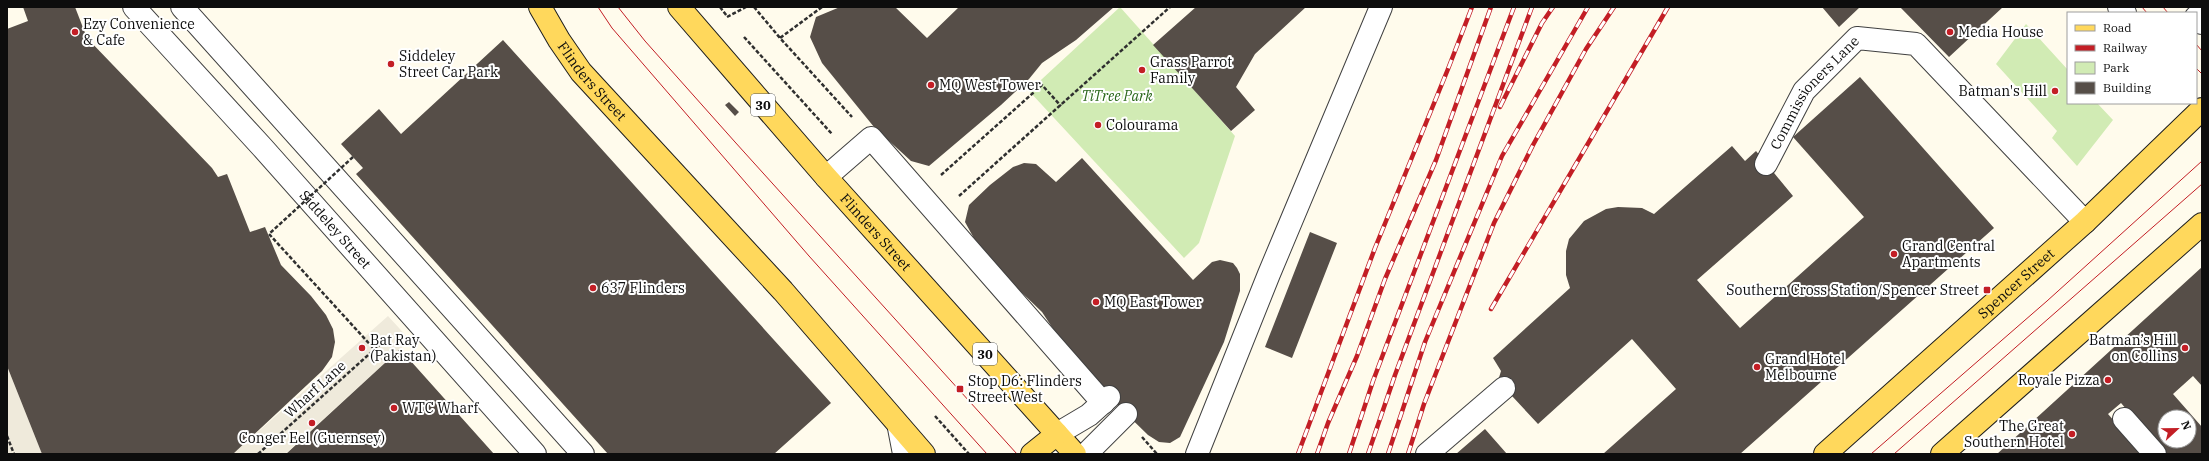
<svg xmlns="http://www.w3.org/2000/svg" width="2209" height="461" viewBox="0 0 2209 461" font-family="'IBM Plex Serif',serif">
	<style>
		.green { fill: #d1ebb4 }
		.plaza { fill: #efeadb }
		.building { fill: #564e48; fill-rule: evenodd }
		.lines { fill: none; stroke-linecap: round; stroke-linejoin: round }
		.minor-casing { stroke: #404040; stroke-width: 24 }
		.major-casing { stroke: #1e1e1e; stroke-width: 24 }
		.path { stroke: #2f2f2f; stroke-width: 2.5; stroke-dasharray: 4 2; stroke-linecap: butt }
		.minor { stroke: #fff; stroke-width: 22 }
		.major { stroke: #ffd85c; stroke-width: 22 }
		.tram { stroke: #c31e25; stroke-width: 1 }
		.rail-casing { stroke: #c31e25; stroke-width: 4.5 }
		.rail { stroke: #fff; stroke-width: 3; stroke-dasharray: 9; stroke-linecap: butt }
		.path-bridge { stroke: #2f2f2f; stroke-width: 2.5; stroke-dasharray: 4 2; stroke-linecap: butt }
		.poi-dot { fill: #c31e25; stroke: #fff; stroke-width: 1.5 }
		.labels { text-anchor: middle; stroke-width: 4; stroke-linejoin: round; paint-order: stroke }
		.shield { fill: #fff; stroke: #565656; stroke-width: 1 }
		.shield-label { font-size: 13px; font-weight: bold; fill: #0d0d0d }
		.poi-label { font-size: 14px; fill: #0d0d0d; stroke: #fff; text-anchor: start }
		.street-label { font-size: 14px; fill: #0d0d0d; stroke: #fff }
		.park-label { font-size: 14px; font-style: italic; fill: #2a671a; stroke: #fff }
	</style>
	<rect width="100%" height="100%" fill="#fffbec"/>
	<!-- green -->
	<path class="green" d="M1120,7L1235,136L1199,243L1184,258L1029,91Z
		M2026,24L2068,70V103H2097L2113,120L2077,166L2052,138L2057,131L1996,64Z"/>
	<!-- plaza -->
	<path class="plaza" d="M388,316L410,340L285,454H233Z
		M7,366L42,454H7Z"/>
	<!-- building -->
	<path class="building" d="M23,7H75L87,38L212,168L218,177L227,174L250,232L265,227L281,265L311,296L326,315L333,329L335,342L332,357L322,371L233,454H42L7,366V29L28,21Z
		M840,7H895L927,38L959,7H1114L1076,40L1042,63L1029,79L1001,105L929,166L911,161L874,127L822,63L810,37L816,17Z
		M1196,7H1306L1255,54L1236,87L1255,110L1231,131L1153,45Z
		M1822,7H1860L1839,27Z
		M1900,7H2003L1949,57Z
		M503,40L831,403L774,454H608L356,174L363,168L341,144L379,109L401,134Z
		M1860,77L1994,228L1740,454H1603L1676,389L1632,339L1538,424L1498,381L1501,371L1493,358L1570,288L1566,275V251L1569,239L1584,221L1606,209L1618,207L1642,208L1654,214L1732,146L1745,161L1756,151L1793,196L1697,280L1740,328L1864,217L1793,137Z
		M729,102L739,112L735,116L725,105Z
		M1082,158L1193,280L1212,262L1220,260L1233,263L1237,268L1240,274V291L1224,342L1180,437L1170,443L1159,442L1148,435L1109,397L1063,344L1042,312L1013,284L976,242L965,222L969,205L990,185L1013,167L1024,163L1036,164L1056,182Z
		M1310,232L1337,243L1292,358L1265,347Z
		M2202,267V386L2193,376L2173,394L2202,427V454H2165L2121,403L2108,414L2143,454H1997ZM2165,417H2189V441H2165Z
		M400,349L494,454H286L386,362Z
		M1485,429L1507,454H1456Z"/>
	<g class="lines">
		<defs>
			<g id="minor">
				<path id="s1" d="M134,7L262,147L535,454"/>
				<path d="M182,7L583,454"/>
				<path d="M2119,7L2125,13"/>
				<path d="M2196,17L2202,23"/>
				<path id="s2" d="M1766,164L1804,91L1857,38L1916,44L2085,222"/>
				<path d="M826,177L871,138L1103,403"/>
				<path d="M2124,419L2155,454"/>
				<path d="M899,428L904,454"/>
				<path d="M1057,434L1089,415L1109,397"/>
				<path d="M1086,454L1126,414"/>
				<path d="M1197,454L1269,274L1381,7"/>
				<path d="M1427,454L1504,388"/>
			</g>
			<g id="major">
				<path id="s3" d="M540,7L559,40L581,72L783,291L924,454"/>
				<path id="s4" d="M679,7L826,177L1075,454"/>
				<path d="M1032,454L1057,434"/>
				<path id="s5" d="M1825,454L2085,222L2202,109"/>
				<path d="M1942,454L2202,224"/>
			</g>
		</defs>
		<!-- minor casing -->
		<use href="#minor" class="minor-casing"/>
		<!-- major casing -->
		<use href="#major" class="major-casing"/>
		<!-- path -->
		<path class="path" d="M720,7L727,16
			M754,7L780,38
			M822,7L780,38L852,117
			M727,17L746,7
			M744,37L832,134
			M941,175L1042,85L1061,106
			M959,196L1170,7
			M935,416L969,454
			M7,436L14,454
			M1142,437L1157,454
			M258,454L386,339"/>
		<!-- minor -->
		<use href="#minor" class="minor"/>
		<!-- major -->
		<use href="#major" class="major"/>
		<!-- tram -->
		<path class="tram" d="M598,7L612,28L809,256L987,454
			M618,7L645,41L735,142L1017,454
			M2142,7L2147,13
			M2163,7L2168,13
			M2196,44L2202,51
			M2196,68L2202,74
			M1871,454L2047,301L2202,161
			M1894,454L2202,184"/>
		<defs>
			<path id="rail" d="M1500,107L1542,23L1553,7
				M1491,309L1668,7
				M1298,454L1375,248L1448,69L1472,7
				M1317,454L1328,423L1357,356L1385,279L1436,160L1491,7
				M1349,454L1373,381L1514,7
				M1368,454L1395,375L1532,7
				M1388,454L1425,342L1502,156L1588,7
				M1408,454L1424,404L1494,223L1533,145L1586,49L1614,7"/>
		</defs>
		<!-- rail casing -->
		<use href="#rail" class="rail-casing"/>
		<!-- rail -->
		<use href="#rail" class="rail"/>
		<!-- path-bridge -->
		<path class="path-bridge" d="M353,157L269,234L386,362"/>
	</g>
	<!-- markers -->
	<g class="poi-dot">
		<circle cx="75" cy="32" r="4"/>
		<circle cx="1950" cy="32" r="4"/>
		<circle cx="391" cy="64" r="4"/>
		<circle cx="1142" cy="70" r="4"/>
		<circle cx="931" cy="85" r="4"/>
		<circle cx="2055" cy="91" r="4"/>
		<circle cx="1098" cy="125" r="4"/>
		<circle cx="1894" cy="254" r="4"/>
		<circle cx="593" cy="288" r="4"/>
		<rect x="1983" y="286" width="8" height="8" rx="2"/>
		<circle cx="1096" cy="302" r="4"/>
		<circle cx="362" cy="348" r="4"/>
		<circle cx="2185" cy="348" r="4"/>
		<circle cx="1757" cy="367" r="4"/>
		<circle cx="2108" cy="380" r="4"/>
		<rect x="956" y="385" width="8" height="8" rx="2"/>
		<circle cx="394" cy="408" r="4"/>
		<circle cx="312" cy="423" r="4"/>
		<circle cx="2072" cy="434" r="4"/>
	</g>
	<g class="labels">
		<!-- shield labels -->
		<g class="shield">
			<rect x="751" y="94" width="24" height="22" rx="3"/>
			<rect x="973" y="343" width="24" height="22" rx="3"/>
		</g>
		<g class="shield-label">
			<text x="763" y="110">30</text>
			<text x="985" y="359">30</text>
		</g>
		<!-- poi labels -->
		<g class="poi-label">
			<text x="83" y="29">Ezy Convenience<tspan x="83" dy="16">&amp; Cafe</tspan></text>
			<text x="1958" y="37">Media House</text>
			<text x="399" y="61">Siddeley<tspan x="399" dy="16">Street Car Park</tspan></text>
			<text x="1150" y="67">Grass Parrot<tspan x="1150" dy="16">Family</tspan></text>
			<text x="939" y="90">MQ West Tower</text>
			<text x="2047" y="96" text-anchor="end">Batman's Hill</text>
			<text x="1106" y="130">Colourama</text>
			<text x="1902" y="251">Grand Central<tspan x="1902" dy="16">Apartments</tspan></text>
			<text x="601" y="293">637 Flinders</text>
			<text x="1979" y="295" text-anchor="end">Southern Cross Station/Spencer Street</text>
			<text x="1104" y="307">MQ East Tower</text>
			<text x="370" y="345">Bat Ray<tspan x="370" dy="16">(Pakistan)</tspan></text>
			<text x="2177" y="345" text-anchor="end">Batman’s Hill<tspan x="2177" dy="16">on Collins</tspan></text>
			<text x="1765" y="364">Grand Hotel<tspan x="1765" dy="16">Melbourne</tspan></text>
			<text x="2100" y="385" text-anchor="end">Royale Pizza</text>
			<text x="968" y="386">Stop D6: Flinders<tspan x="968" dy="16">Street West</tspan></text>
			<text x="402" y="413">WTC Wharf</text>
			<text x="2064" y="431" text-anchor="end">The Great<tspan x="2064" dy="16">Southern Hotel</tspan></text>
			<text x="312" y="443" text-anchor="middle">Conger Eel (Guernsey)</text>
		</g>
		<!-- street labels -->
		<g class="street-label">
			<text dy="5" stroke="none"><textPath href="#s3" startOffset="91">Flinders Street</textPath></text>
			<text dy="5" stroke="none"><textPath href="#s2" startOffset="87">Commissioners Lane</textPath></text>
			<text dy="5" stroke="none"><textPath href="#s1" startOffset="300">Siddeley Street</textPath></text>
			<text dy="5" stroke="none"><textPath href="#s4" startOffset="299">Flinders Street</textPath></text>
			<text dy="5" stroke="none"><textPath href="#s5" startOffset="256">Spencer Street</textPath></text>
			<text transform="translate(315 389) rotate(-42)" y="5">Wharf Lane</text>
		</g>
		<!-- park labels -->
		<g class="park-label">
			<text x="1117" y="101">TiTree Park</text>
		</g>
	</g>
	<!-- border -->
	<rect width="2209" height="461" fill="none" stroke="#0d0d0d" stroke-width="16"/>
	<!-- legend -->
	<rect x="2067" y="12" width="130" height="92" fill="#ffffff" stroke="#9e9e9e"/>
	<rect x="2075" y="25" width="20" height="6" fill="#ffd85c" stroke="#9e9e9e"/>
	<text x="2103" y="32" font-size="12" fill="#0d0d0d">Road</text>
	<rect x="2075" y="45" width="20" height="6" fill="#c31e25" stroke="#9e9e9e"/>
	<text x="2103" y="52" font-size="12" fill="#0d0d0d">Railway</text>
	<rect x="2075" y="62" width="20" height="12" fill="#d1ebb4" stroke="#9e9e9e"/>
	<text x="2103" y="72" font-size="12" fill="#0d0d0d">Park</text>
	<rect x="2075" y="82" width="20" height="12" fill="#564e48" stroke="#9e9e9e"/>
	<text x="2103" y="92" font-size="12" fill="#0d0d0d">Building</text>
	<!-- north arrow -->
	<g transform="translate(2177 429) rotate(68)"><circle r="19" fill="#ffffff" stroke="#9e9e9e"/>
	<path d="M0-3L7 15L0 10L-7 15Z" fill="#c31e25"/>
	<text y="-6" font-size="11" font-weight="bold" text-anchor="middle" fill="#0d0d0d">N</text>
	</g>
</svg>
